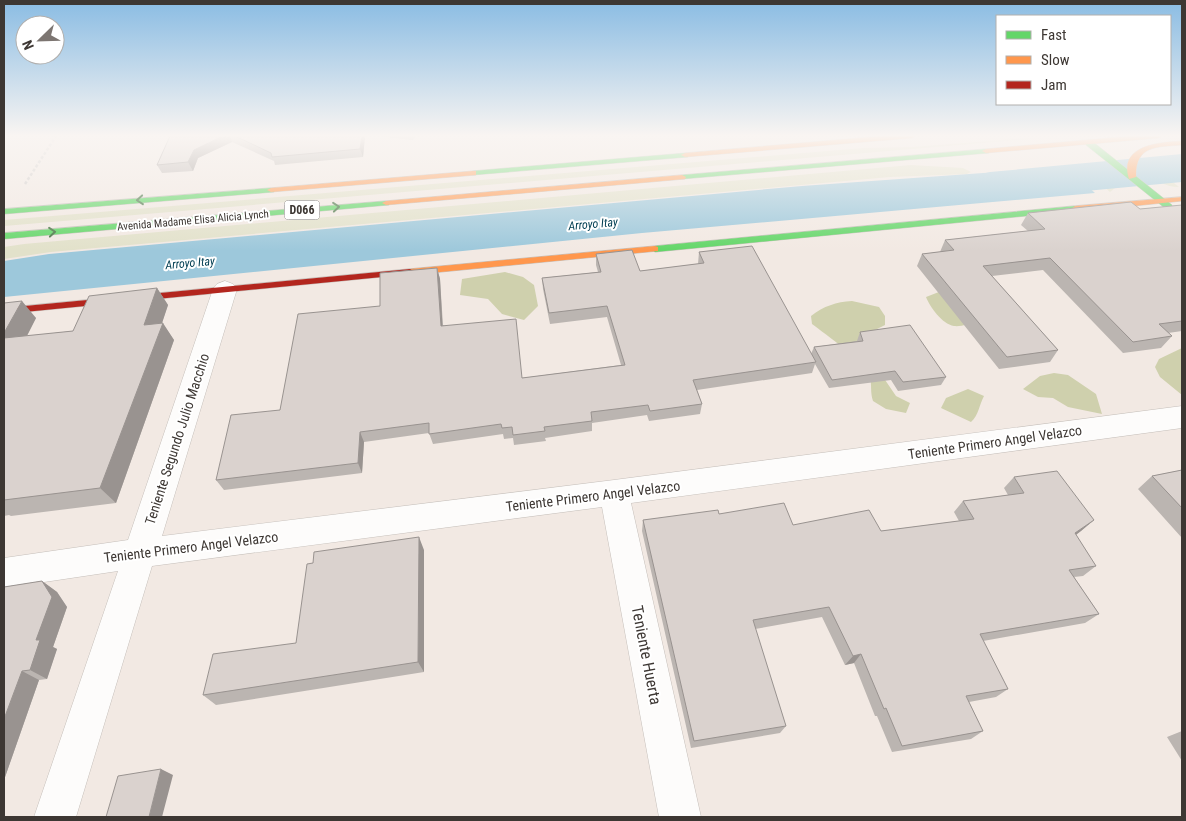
<svg xmlns="http://www.w3.org/2000/svg" width="1186" height="821" viewBox="0 0 1186 821" font-family="'Roboto Condensed',sans-serif">
	<style>
		.green { fill: #e2e1ca }
		.forest { fill: #cfd0ad }
		.water { fill: #9dc8db }
		.lines { fill: none; stroke-linecap: round; stroke-linejoin: round }
		.river { fill: #9dc8db; fill-rule: evenodd }
		.street-casing { stroke: #c5bfba; stroke-width: 1 }
		.fast-casing { stroke: #c5bfba; stroke-width: 1 }
		.slow-casing { stroke: #c5bfba; stroke-width: 1 }
		.jam-casing { stroke: #c5bfba; stroke-width: 1 }
		.path { stroke: #cecbc9; stroke-width: 2.5; stroke-dasharray: 3 2; stroke-linecap: butt }
		.street { fill: #fdfcfb; fill-rule: evenodd }
		.fast { fill: #63d668; fill-rule: evenodd }
		.slow { fill: #ff974d; fill-rule: evenodd }
		.jam { fill: #b3261e; fill-rule: evenodd }
		.wall { fill: #bbb5b1 }
		.shaded-wall { fill: #999390 }
		.building { fill: #dad2ce; stroke: #999390 }
		.oneway { stroke: #4c7748 }
		.labels { text-anchor: middle; stroke-width: 4; stroke-linejoin: round; paint-order: stroke }
		.far-street-label { font-size: 11px; fill: #3d3733; stroke: #fff }
		.shield { fill: #fff; stroke: #777370; stroke-width: 1 }
		.shield-label { font-size: 12px; font-weight: bold; fill: #3d3733 }
		.far-water-label { font-size: 12px; font-style: italic; fill: #044054; stroke: #fff }
		.street-label { font-size: 14px; fill: #3d3733; stroke: #fff }
		.near-street-label { font-size: 16px; fill: #3d3733; stroke: #fff }
	</style>
	<rect width="100%" height="100%" fill="#f2e9e3"/>
	<!-- green -->
	<path class="green" d="M1028,138L1030,139L4,226V220L863,148L912,147Z
		M1147,162L1179,187C1166,187 1155,181 1146,171Z
		M1077,163C1090,168 1110,175 1115,188L1110,192Z
		M911,165L963,168L971,172L967,174L890,177L51,252L4,259V247L24,244Z"/>
	<!-- forest -->
	<path class="forest" d="M505,272L523,277L534,285L538,306L524,320L502,314L488,299L460,295L462,279Z
		M944,290L978,322C971,323 961,327 954,326C942,324 930,307 926,297Z
		M852,301L879,307L885,316V325L873,331L881,374L896,396L910,403L906,413L886,409L873,401C870,392 872,385 870,378C867,363 825,334 812,324L811,316C824,306 836,302 852,301Z
		M1182,348V395L1160,377L1155,367L1159,359Z
		M1054,373L1068,375L1096,394L1102,414L1068,407L1053,398L1038,397L1023,389L1040,376Z
		M968,389L984,396C979,405 979,415 971,422L941,408L946,398Z"/>
	<!-- water -->
	<path class="water" d="M1182,156V180L1155,159Z
		M1066,167L1095,193L642,233L4,297V261L49,254L802,186Z"/>
	<g class="lines">
		<!-- river -->
		<path class="river" d="M1182,154V182L990,200L974,196L967,186L974,176L990,172Z"/>
		<defs>
			<path id="street" d="M225,281L233,284L237,289L162,536L614,480L1182,406V428L631,503L701,817H659L602,507L152,566L76,817H34L118,571L4,588V558L128,540L213,289L217,284Z"/>
			<path id="fast" d="M1086,141H1092L1172,205V209H1166L1086,145Z
				M986,149L990,151L989,153L682,179L678,177L682,175Z
				M685,153H688V157L473,175L469,173L473,171Z
				M271,188L275,190L274,192L4,214V209Z
				M386,201L390,203L389,205L4,239V233Z
				M1075,206L1079,209L1078,211L655,252L651,249L655,246Z"/>
			<path id="slow" d="M882,136H915L912,138L685,157L681,155L685,153Z
				M1130,136H1162L1159,138L986,153L982,151L986,149Z
				M1182,141V145C1157,147 1135,145 1136,177L1129,179C1118,145 1160,142 1182,141Z
				M473,171H476V175L271,192L267,190L271,188Z
				M682,175L686,177L685,179L386,205L382,203L386,201Z
				M1182,197V201L1075,212L1071,209L1075,206Z
				M655,246L658,247V251L410,275L405,272L410,269Z"/>
			<path id="jam" d="M410,269L415,272L413,274L4,314V308Z"/>
		</defs>
		<!-- street casing -->
		<use href="#street" class="street-casing"/>
		<!-- fast casing -->
		<use href="#fast" class="fast-casing"/>
		<!-- slow casing -->
		<use href="#slow" class="slow-casing"/>
		<!-- jam casing -->
		<use href="#jam" class="jam-casing"/>
		<!-- path -->
		<path class="path" d="M25,184L56,136"/>
		<!-- street -->
		<use href="#street" class="street"/>
		<!-- fast -->
		<use href="#fast" class="fast"/>
		<!-- slow -->
		<use href="#slow" class="slow"/>
		<!-- jam -->
		<use href="#jam" class="jam"/>
	</g>
	<!-- wall -->
	<path class="wall" d="M170,136H365L363,157L275,165L274,161L232,142L198,158L193,171L162,173L157,165Z
		M378,136H416L413,140Z
		M1182,205V331L1168,333L1172,336L1161,348L1123,353L1043,270L992,276L1058,350L1050,362L999,369L917,266L922,254L940,252L945,240L1028,231L1021,225L1028,213L1140,209Z
		M699,252L811,354L814,347L857,341L860,332L946,377L941,385L898,391L891,380L829,388L815,364L812,373L697,390L702,404L700,414L649,421L647,415L592,423V431L545,438L546,441L514,445L513,438L504,439L503,434L433,444L429,433L364,442L362,473L224,490L216,480L380,306L437,268L440,279L443,325L522,378L621,365L607,317L550,324L543,289L542,278L598,272L596,265V254L640,271L698,264Z
		M157,288L168,305L162,323L174,340L116,503L11,516L9,515L4,516V303L36,318L27,336L73,331Z
		M1182,470V538L1138,489L1152,476Z
		M1014,477L1094,520L1076,535L1096,566L1083,576L1074,577L1099,614L1085,623L983,641L1008,689L996,697L969,702L983,731L971,739L892,752L877,716H875L854,663L845,665L822,617L755,629L786,726L780,733L691,748L642,531L643,520L719,514L793,525L881,531L959,521L954,512L963,501L1008,495L1004,488Z
		M424,550V672L216,705L203,695L296,643Z
		M42,581L57,592L67,607L53,647L57,649L47,679L39,680L4,780V587Z
		M1182,731V761L1167,737Z"/>
	<!-- shaded-wall -->
	<path class="shaded-wall" d="M223,136H230L232,142L198,158L193,171L188,162L194,150Z
		M362,136H365L363,157L360,149Z
		M437,268L440,279L443,336L441,326Z
		M157,288L168,305L156,341L144,325Z
		M22,301L36,318L17,355L4,341V333Z
		M163,323L174,340L116,503L100,488Z
		M360,432L364,442L362,473L358,463Z
		M1094,520L1081,531L1063,544L1075,533Z
		M419,537L424,550V672L418,662Z
		M42,581L57,592L67,607L53,647L57,649L47,679L30,670L36,640Z
		M861,654L854,663L845,665L853,656Z
		M22,671L39,680L4,780V719Z
		M161,769L173,775L162,817H149Z"/>
	<!-- building -->
	<path class="building" d="M170,136H223L194,150L188,162L157,165Z
		M235,136H299V137L301,136H362L360,149L272,157L271,153Z
		M1131,202L1140,209L1182,205V321L1159,324L1172,336L1133,342L1050,258L983,266L1058,350L1007,357L922,254L954,250L945,240L1045,229L1028,213Z
		M752,246L816,362L693,380L702,404L650,411L648,405L591,412L592,421L544,427L545,431L513,435L512,427L502,428L501,424L429,434V423L360,432L358,463L216,480L231,415L280,410L298,314L380,306V273L437,268L441,326L516,319L522,378L625,365L607,306L549,313L542,278L601,272L596,254L632,250L640,271L704,263L699,252Z
		M157,288L144,325L163,323L100,488L4,500V338L73,331L89,296Z
		M22,301L4,333V303Z
		M910,325L946,377L903,382L895,371L832,380L814,347L863,341L860,332Z
		M1182,470V508L1152,476Z
		M1057,471L1094,520L1075,533L1096,566L1069,570L1099,614L980,634L1008,689L966,696L983,731L902,746L886,708L884,709L861,654L853,656L829,607L753,620L786,726L694,741L643,520L718,510L719,514L784,503L793,525L869,510L881,531L974,519L963,501L1024,493L1014,477Z
		M419,537L418,662L203,695L213,654L296,643L307,564L313,563L314,552Z
		M42,581L52,597L36,640H40L30,670L22,671L4,719V587Z
		M161,769L149,817H106L118,776Z"/>
	<!-- one-way arrows -->
	<defs><path id="oneway-chevron" d="M-2-3.5L2.5 0L-2 3.5" fill="none" stroke-width="1.6" stroke-linecap="round" stroke-linejoin="round" transform="scale(1.25)"/></defs>
	<g class="oneway">
		<use href="#oneway-chevron" transform="translate(140 200) rotate(175)"/>
		<use href="#oneway-chevron" transform="translate(336 207) rotate(-5)"/>
		<use href="#oneway-chevron" transform="translate(52 232) rotate(-5)"/>
	</g>
	<!-- sky -->
	<linearGradient id="sky" x2="0" y2="1"><stop stop-color="#8abce3"/><stop offset="0.54" stop-color="#f9f5f2"/><stop offset="1" stop-color="#f9f5f2" stop-opacity="0"/></linearGradient>
	<rect width="1186" height="251" fill="url(#sky)"/>
	<g class="labels">
		<!-- far-street labels -->
		<g class="far-street-label">
			<text transform="translate(193 220) rotate(-5)" y="4">Avenida Madame Elisa Alicia Lynch</text>
		</g>
		<!-- shield labels -->
		<rect class="shield" x="284.5" y="200.5" width="35" height="19" rx="4"/>
		<g class="shield-label">
			<text x="302" y="214">D066</text>
		</g>
		<!-- far-water labels -->
		<g class="far-water-label">
			<text transform="translate(593 224) rotate(-5)" y="4">Arroyo Itay</text>
			<text transform="translate(190 263) rotate(-5)" y="4">Arroyo Itay</text>
		</g>
		<!-- street labels -->
		<g class="street-label">
			<text transform="translate(177 439) rotate(-72)" y="5">Teniente Segundo Julio Macchio</text>
			<text transform="translate(995 442) rotate(-8)" y="5">Teniente Primero Angel Velazco</text>
			<text transform="translate(593 496) rotate(-7)" y="5">Teniente Primero Angel Velazco</text>
			<text transform="translate(191 547) rotate(-7)" y="5">Teniente Primero Angel Velazco</text>
		</g>
		<!-- near-street labels -->
		<g class="near-street-label">
			<text transform="translate(647 655) rotate(79)" y="6">Teniente Huerta</text>
		</g>
	</g>
	<!-- border -->
	<rect width="1186" height="821" fill="none" stroke="#3d3733" stroke-width="10"/>
	<!-- legend -->
	<rect x="996" y="15" width="175" height="90" fill="#ffffff" stroke="#b1afad"/>
	<rect x="1006" y="31" width="25" height="8" fill="#63d668" stroke="#b1afad"/>
	<text x="1041" y="40" font-size="15" fill="#3d3733">Fast</text>
	<rect x="1006" y="56" width="25" height="8" fill="#ff974d" stroke="#b1afad"/>
	<text x="1041" y="65" font-size="15" fill="#3d3733">Slow</text>
	<rect x="1006" y="81" width="25" height="8" fill="#b3261e" stroke="#b1afad"/>
	<text x="1041" y="90" font-size="15" fill="#3d3733">Jam</text>
	<!-- north arrow -->
	<g transform="translate(40 40) rotate(247)"><circle r="24" fill="#ffffff" stroke="#b1afad"/>
	<path d="M0-4L9 19L0 12L-9 19Z" fill="#7c7571"/>
	<text y="-8" font-size="14" font-weight="bold" text-anchor="middle" fill="#3d3733">N</text>
	</g>
</svg>
